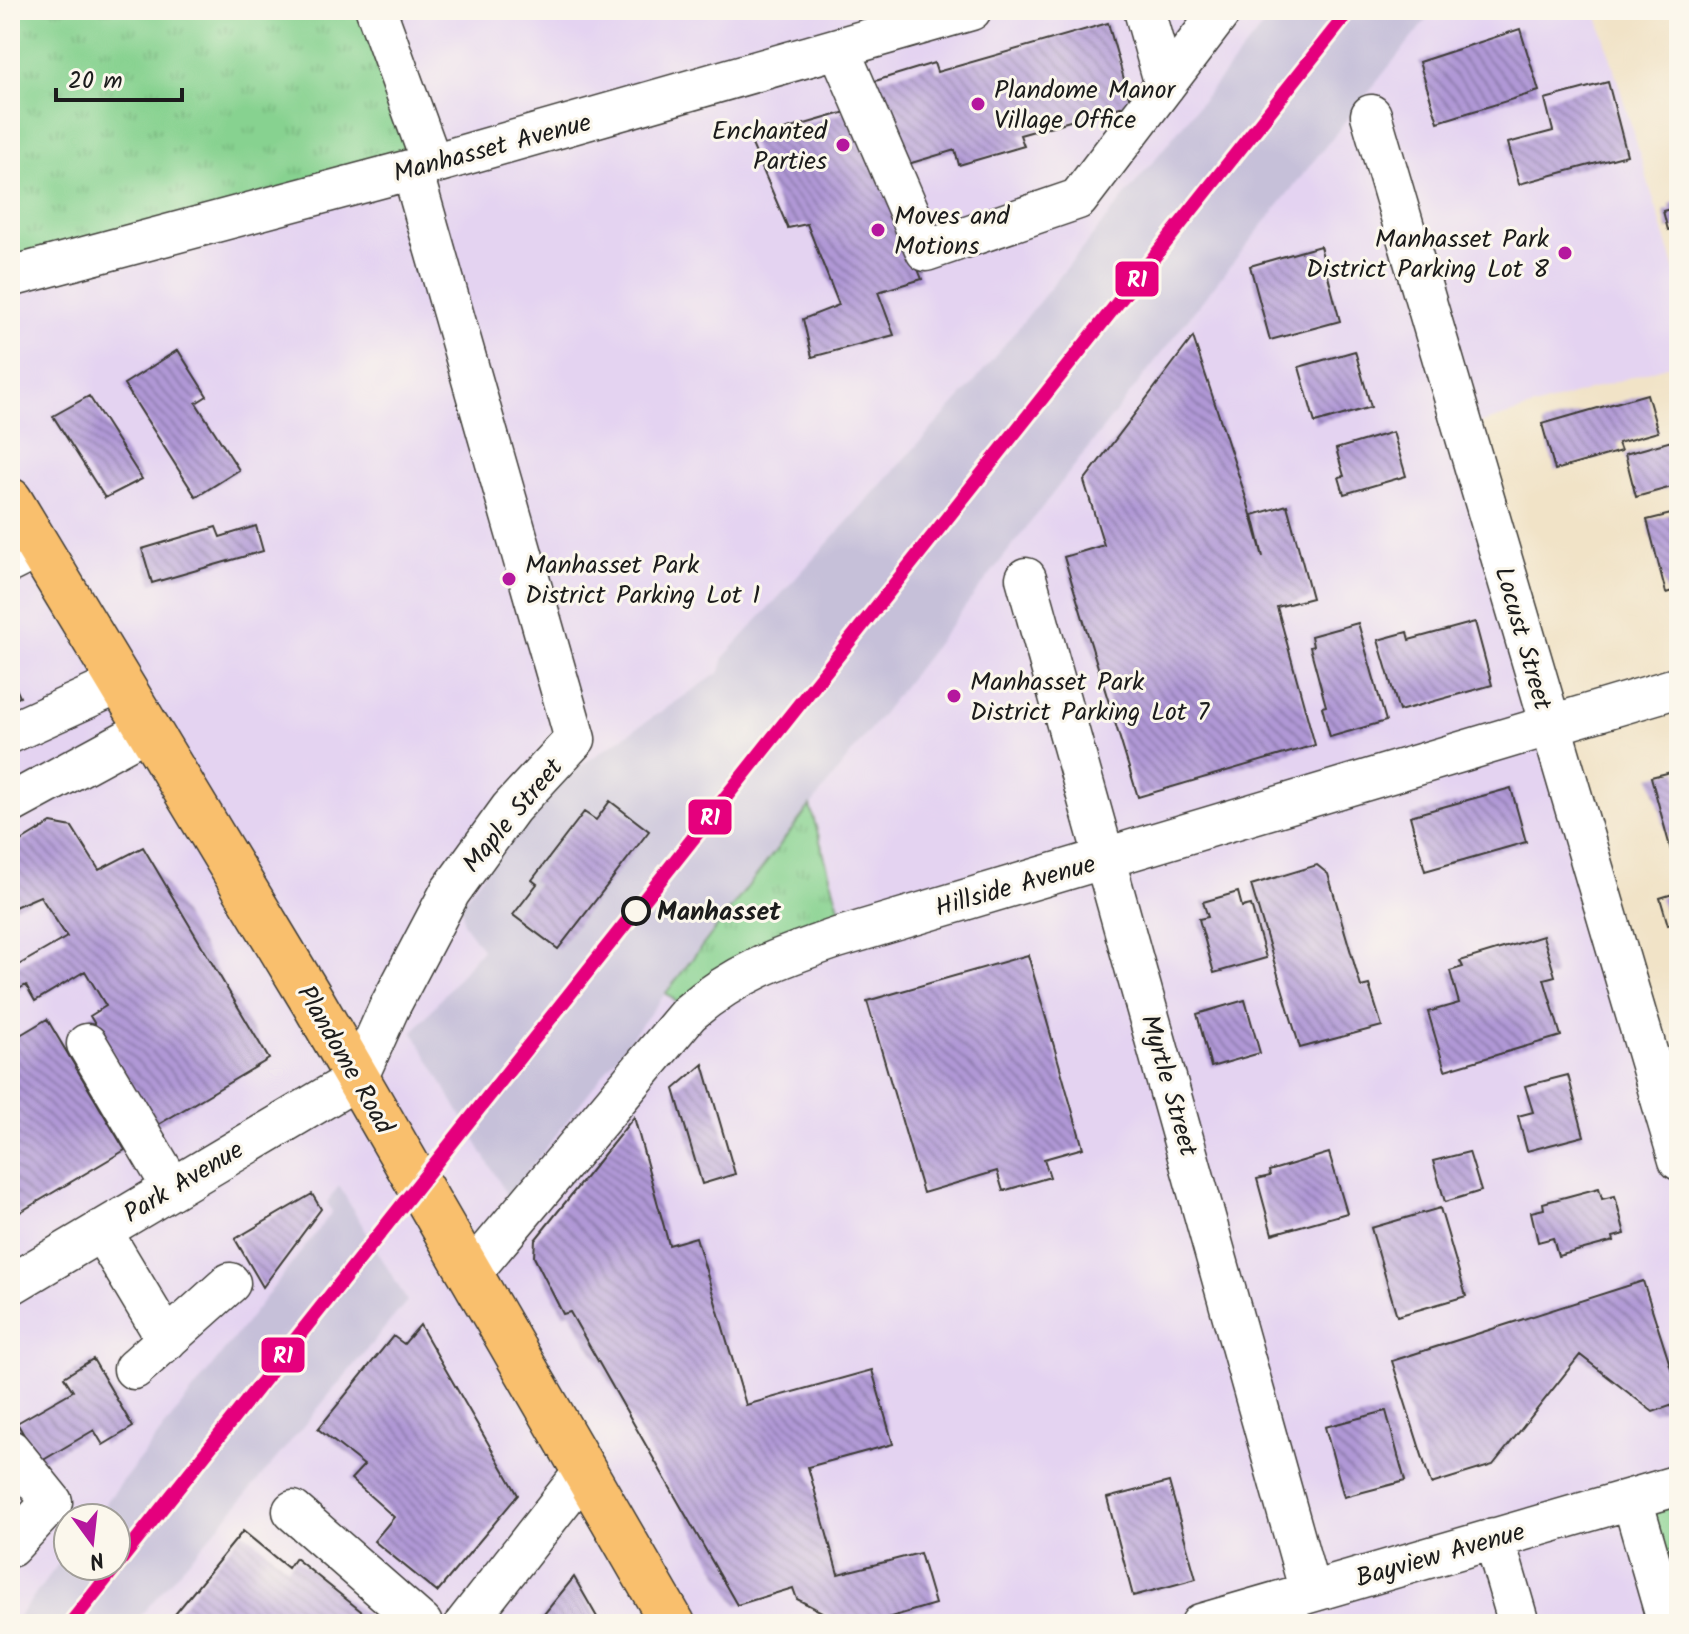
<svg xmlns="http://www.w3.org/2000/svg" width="1689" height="1634" viewBox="0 0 1689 1634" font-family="Kalam,sans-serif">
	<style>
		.built { fill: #e4d3f1; fill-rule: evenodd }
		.railway { fill: #c6c0d9 }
		.green { fill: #87d290; stroke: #527756; stroke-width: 2 }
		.park { fill: url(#park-tufts); stroke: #527756; stroke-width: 2 }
		.building { fill: url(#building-back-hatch) }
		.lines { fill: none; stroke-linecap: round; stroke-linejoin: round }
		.minor-casing { stroke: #3c3a36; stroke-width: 43 }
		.major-casing { stroke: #3c3a36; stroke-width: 47 }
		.minor { stroke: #fff; stroke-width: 40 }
		.major { stroke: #f9bf6d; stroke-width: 44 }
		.rail-1-casing { stroke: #fbf7ec; stroke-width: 20 }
		.rail-1 { stroke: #e5007d; stroke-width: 14 }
		.poi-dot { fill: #b5179e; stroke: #fbf7ec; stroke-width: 3 }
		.stop-dot { fill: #fbf7ec; stroke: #1c1c1c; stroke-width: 4 }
		.labels { text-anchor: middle; stroke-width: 6; stroke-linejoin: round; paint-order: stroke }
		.poi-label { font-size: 26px; fill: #1c1c1c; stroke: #fbf7ec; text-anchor: start }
		.street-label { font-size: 26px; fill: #1c1c1c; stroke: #fbf7ec }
		.stop-label { font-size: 26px; font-weight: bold; fill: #1c1c1c; stroke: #fbf7ec; text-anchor: start }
		.line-badge { stroke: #fbf7ec; stroke-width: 3 }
		.badge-label { font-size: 22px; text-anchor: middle; font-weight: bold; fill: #fff }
	</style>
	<defs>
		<pattern id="park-tufts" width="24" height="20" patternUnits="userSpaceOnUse" patternTransform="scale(2)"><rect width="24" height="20" fill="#87d290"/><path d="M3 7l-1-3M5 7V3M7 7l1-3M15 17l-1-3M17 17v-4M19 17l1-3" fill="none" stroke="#74b47c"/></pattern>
		<pattern id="building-back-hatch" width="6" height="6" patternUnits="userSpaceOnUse" patternTransform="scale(2)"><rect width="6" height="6" fill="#b098d6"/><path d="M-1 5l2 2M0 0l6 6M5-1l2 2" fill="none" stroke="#8e7bad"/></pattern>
	</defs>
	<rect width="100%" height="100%" fill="#fbf7ec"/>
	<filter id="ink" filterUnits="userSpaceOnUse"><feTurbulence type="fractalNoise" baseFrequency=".0125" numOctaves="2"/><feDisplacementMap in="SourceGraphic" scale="16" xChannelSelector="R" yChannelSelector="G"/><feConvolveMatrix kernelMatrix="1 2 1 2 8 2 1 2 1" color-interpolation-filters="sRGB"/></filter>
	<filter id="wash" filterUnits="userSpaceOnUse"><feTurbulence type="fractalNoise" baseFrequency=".006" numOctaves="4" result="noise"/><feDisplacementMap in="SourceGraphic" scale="32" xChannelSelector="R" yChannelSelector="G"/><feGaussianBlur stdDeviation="1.8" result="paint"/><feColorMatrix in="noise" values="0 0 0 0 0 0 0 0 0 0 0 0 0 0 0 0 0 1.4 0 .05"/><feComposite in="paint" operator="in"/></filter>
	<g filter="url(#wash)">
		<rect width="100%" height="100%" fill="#f1e3c7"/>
		<!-- built -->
		<path class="built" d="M378,10H1596L1679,283V362L1463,429L1679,1160V1624H10V277ZM68,1518H116V1566H68Z"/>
		<!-- railway -->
		<path class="railway" d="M1276,10H1434L1191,315L508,1197L413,1032L482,949L463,923L462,902L555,783L720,672L724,657L970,387Z
			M339,1186L407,1301L246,1495L133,1624H13L68,1551V1566H116V1518H94L332,1212L327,1202Z"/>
		<!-- green -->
		<path class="green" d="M1679,1485V1624L1632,1499Z"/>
		<!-- park -->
		<path class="park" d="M10,10H376L432,164L10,277Z
			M810,806L847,935L689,1013L666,993Z"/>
		<g id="blocks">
			<!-- building -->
			<path class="building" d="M1108,23L1131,104L1020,135L1024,146L959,165L955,150L898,167L872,82L934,63L937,72Z
				M1520,29L1539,91L1438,122L1419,62Z
				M1608,82L1627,155L1519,184L1508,143L1553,131L1545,99Z
				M853,110L922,279L878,292L894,335L812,357L803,319L839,305L807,224L788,228L750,140Z
				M1679,201V227L1668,230L1663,211L1670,209L1669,204Z
				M1320,246L1340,321L1270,340L1250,266Z
				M1193,337L1248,504L1263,557L1253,515L1287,505L1312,598L1277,607L1315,745L1138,797L1064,557L1104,545L1084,481Z
				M178,350L207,396L196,403L239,470L196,497L124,384Z
				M1355,351L1371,407L1315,423L1299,367Z
				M1647,394L1658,432L1618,443L1621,451L1555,470L1542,424Z
				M89,396L142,479L105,498L53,416Z
				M1393,432L1406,476L1344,494L1339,477L1344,476L1336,449Z
				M1679,439V485L1636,497L1625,454Z
				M1679,512V589L1666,593L1647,520Z
				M256,526L263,551L152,583L142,549L216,527L220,537Z
				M1475,622L1492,685L1399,711L1378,640L1407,632L1409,640Z
				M1358,623L1386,721L1330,737L1322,707L1326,706L1310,647L1313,646L1311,636Z
				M10,675L20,697L10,701Z
				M1679,770V856L1673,858L1651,777Z
				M1511,788L1526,842L1425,871L1410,816Z
				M610,801L649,831L558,949L513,915L537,884L532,880L584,812L596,820Z
				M51,823L72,827L99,870L143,847L269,1059L156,1126L90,1016L106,1006L85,971L35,1001L26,985L10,994V959L15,967L67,937L40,896L10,909V848Z
				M1317,865L1328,874L1361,987L1369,985L1382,1026L1300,1048L1251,885Z
				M1238,892L1242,907L1251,905L1266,958L1214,973L1199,919L1208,917L1203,902Z
				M1679,892V921L1668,925L1660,898Z
				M1543,936L1555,976L1544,979L1561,1036L1445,1070L1428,1012L1459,1003L1450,971L1463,967L1460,961Z
				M1028,955L1083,1148L1044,1159L1050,1177L1003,1191L997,1171L923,1193L867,1001Z
				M1245,1000L1260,1053L1211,1067L1197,1014Z
				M47,1019L125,1150L10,1218V1041Z
				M703,1064L735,1174L702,1184L674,1089Z
				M1568,1075L1584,1136L1527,1151L1518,1116L1533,1112L1525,1086Z
				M634,1117L669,1245L696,1237L746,1405L872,1370L893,1444L808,1467L838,1574L920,1553L935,1604L867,1624H851L849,1616L835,1619L797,1599L793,1588L737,1605L570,1312L563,1314L534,1257L535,1240Z
				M1469,1152L1481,1191L1445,1202L1433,1161Z
				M1329,1153L1347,1213L1272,1234L1257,1179L1270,1176L1269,1171Z
				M1599,1188L1602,1199L1615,1196L1625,1234L1613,1237L1614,1241L1558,1256L1553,1238L1538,1242L1531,1212L1544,1209L1543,1203Z
				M312,1194L321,1209L263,1287L235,1239Z
				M1440,1208L1466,1296L1397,1316L1371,1228Z
				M1643,1281L1679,1393V1403L1653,1412L1580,1355L1493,1465L1431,1484L1392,1361Z
				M420,1325L518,1495L437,1592L374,1541L394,1517L351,1479L364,1465L318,1429L393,1336L404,1344Z
				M93,1359L133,1427L103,1445L94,1430L40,1462L17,1423L73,1391L64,1377Z
				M1386,1411L1405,1481L1344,1497L1325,1427Z
				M1169,1482L1196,1579L1133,1596L1107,1498Z
				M243,1531L288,1568L295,1558L377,1624H167Z
				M574,1577L601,1624H536Z"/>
		</g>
	</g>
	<g filter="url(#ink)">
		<use href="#blocks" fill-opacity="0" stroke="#3c3a36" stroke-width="2"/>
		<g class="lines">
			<defs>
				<path id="minor" d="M376,10L432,164
					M1144,10L1165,85
					M839,49L926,251L1078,199L1222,10
					M1371,115L1679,1160
					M10,277L432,164L971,10
					M10,562L38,548
					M1026,578L1310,1592
					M10,733L120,683
					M10,804L148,729
					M87,1044L172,1187
					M101,1230L167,1340
					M470,1274L689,1013C735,973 781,957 837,938L1679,687
					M10,1285L357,1079L389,1008L450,892L511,808L575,739L412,170
					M134,1369L230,1283
					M10,1450L52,1502L10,1547
					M1632,1499L1668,1624
					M293,1511L422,1624
					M1494,1538L1519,1624
					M465,1624L584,1472
					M1201,1624L1679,1485"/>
				<path id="major" d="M10,500L313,1002L673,1624"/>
			</defs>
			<!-- minor casing -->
			<use href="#minor" class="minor-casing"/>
			<!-- major casing -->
			<use href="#major" class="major-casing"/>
			<!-- minor -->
			<use href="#minor" class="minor"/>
			<!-- major -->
			<use href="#major" class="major"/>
			<defs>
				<path id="rail-1" d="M70,1624L1350,10"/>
			</defs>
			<!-- rail-1 casing -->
			<use href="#rail-1" class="rail-1-casing"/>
			<!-- rail-1 -->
			<use href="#rail-1" class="rail-1"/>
		</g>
	</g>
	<!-- markers -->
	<g class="poi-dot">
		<circle cx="978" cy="104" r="8"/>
		<circle cx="843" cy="145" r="8"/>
		<circle cx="878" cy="230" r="8"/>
		<circle cx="1565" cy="253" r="8"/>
		<circle cx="509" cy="579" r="8"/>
		<circle cx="954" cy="696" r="8"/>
	</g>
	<circle class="stop-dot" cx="636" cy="911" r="13"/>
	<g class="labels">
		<!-- poi labels -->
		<g class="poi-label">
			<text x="994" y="98">Plandome Manor<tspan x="994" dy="30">Village Office</tspan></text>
			<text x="827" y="139" text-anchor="end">Enchanted<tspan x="827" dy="30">Parties</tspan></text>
			<text x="894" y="224">Moves and<tspan x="894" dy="30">Motions</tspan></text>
			<text x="1549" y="247" text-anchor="end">Manhasset Park<tspan x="1549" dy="30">District Parking Lot 8</tspan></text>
			<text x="525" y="573">Manhasset Park<tspan x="525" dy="30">District Parking Lot 1</tspan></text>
			<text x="970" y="690">Manhasset Park<tspan x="970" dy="30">District Parking Lot 7</tspan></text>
		</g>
		<!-- street labels -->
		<g class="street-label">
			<text transform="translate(492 147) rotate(-15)" y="9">Manhasset Avenue</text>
			<text transform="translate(1524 638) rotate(74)" y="9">Locust Street</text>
			<text transform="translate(512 815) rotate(-50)" y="9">Maple Street</text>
			<text transform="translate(1015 885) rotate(-16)" y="9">Hillside Avenue</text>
			<text transform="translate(346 1059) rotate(60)" y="9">Plandome Road</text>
			<text transform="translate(1170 1085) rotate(74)" y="9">Myrtle Street</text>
			<text transform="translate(183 1181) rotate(-31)" y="9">Park Avenue</text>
			<text transform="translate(1440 1554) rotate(-16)" y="9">Bayview Avenue</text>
		</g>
		<!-- stop labels -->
		<g class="stop-label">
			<text x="657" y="920">Manhasset</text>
		</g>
	</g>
	<g class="line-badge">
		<rect x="1114" y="260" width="46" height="38" rx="8" fill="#e5007d"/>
		<rect x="687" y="798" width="46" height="38" rx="8" fill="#e5007d"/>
		<rect x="260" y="1336" width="46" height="38" rx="8" fill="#e5007d"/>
	</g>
	<g class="badge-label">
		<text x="1137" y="287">R1</text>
		<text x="710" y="825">R1</text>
		<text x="283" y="1363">R1</text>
	</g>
	<!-- margin -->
	<rect width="1689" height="1634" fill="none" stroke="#fbf7ec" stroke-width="40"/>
	<!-- north arrow -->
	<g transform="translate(92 1542) rotate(165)"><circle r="38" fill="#fbf7ec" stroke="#a29f99" stroke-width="2"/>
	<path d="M0-6L14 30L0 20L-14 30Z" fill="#b5179e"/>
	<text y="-12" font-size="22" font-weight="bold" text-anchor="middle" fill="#1c1c1c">N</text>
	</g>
	<!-- scale -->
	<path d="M56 88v12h126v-12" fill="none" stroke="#1c1c1c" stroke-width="4"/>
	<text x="68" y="88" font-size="24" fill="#1c1c1c" stroke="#fbf7ec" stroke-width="6" paint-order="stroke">20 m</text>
</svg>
